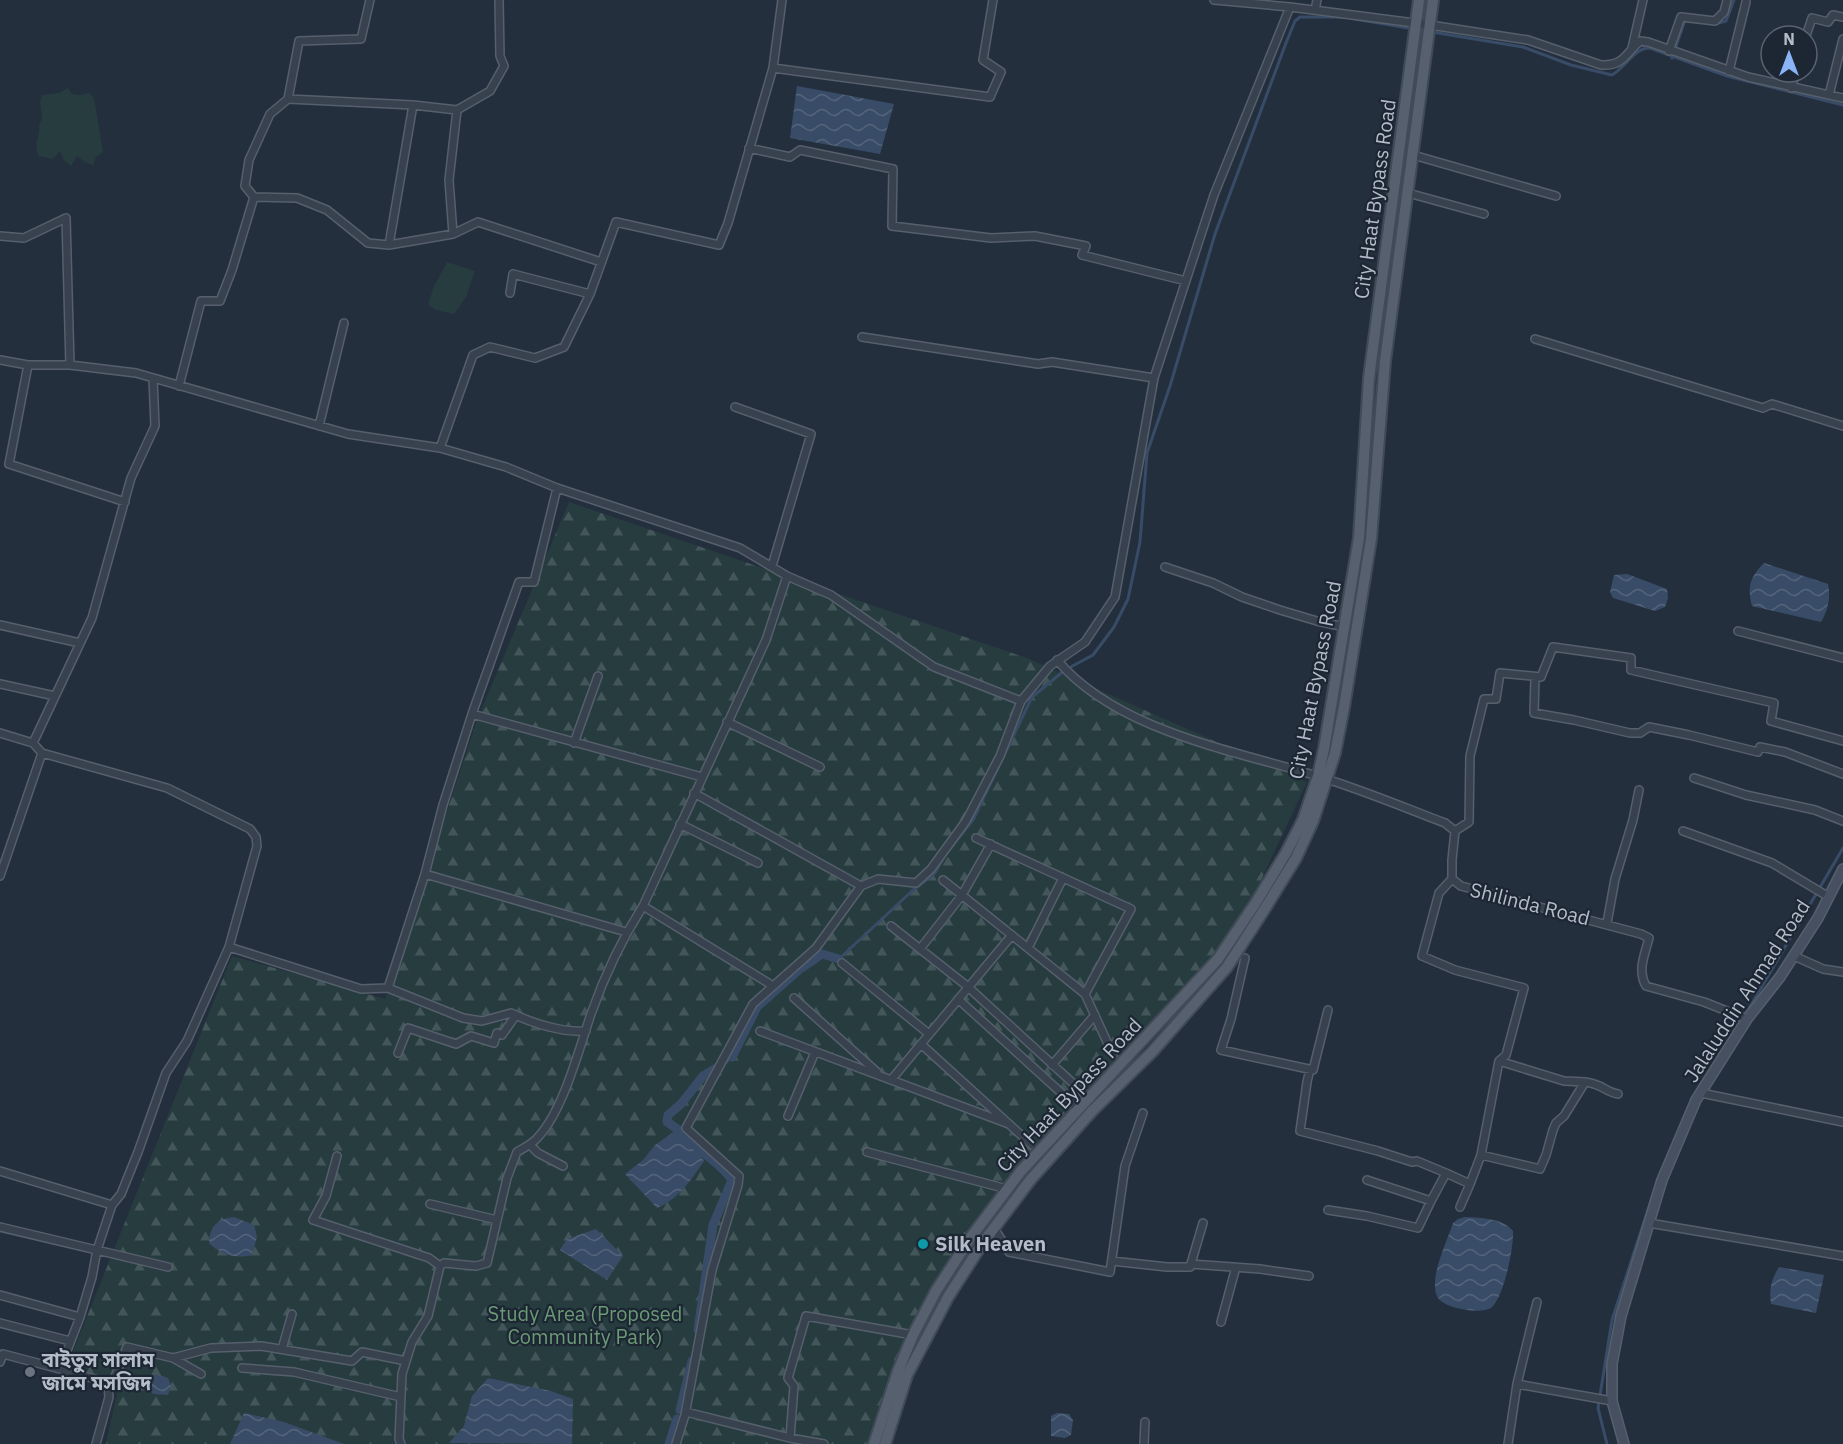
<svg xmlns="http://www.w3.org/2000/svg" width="1843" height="1444" viewBox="0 0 1843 1444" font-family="'IBM Plex Sans','Noto Sans Bengali',sans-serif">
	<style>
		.green { fill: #263c3f }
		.forest { fill: url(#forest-firs) }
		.water { fill: url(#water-waves) }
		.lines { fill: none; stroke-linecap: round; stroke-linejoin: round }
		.stream { stroke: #394c67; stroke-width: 3 }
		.canal { stroke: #394c67; stroke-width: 9 }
		.street-casing { stroke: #565f6c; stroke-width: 10 }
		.secondary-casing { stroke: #565f6c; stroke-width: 12 }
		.primary-casing { stroke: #414a57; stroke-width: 14 }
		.street { stroke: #38414e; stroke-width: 7 }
		.secondary { stroke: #465061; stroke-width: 9 }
		.primary { stroke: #56606e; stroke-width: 10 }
		.culture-dot { fill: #0f9aa8; stroke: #1d2633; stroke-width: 2 }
		.worship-dot { fill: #6b7280; stroke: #1d2633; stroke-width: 2 }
		.labels { text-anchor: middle; stroke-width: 4.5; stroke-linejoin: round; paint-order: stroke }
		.street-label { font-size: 20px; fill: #b4bcc9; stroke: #1d2633 }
		.poi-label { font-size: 20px; font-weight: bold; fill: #b4bcc9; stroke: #1d2633; text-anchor: start }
		.park-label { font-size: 20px; fill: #6b9a76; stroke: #1d2633 }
	</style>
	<defs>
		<pattern id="forest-firs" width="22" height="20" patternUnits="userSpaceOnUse" patternTransform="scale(1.5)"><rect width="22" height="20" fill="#263c3f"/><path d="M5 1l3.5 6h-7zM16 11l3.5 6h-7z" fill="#435659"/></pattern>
		<pattern id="water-waves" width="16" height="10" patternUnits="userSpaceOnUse" patternTransform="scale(1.5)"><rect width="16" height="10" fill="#394c67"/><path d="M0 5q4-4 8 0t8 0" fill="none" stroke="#53647b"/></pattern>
	</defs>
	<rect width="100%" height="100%" fill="#242f3e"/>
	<!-- green -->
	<path class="green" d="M68,88L72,94L81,95L89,93L94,98L103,152L96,157L93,165L85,162L77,156L71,166L64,160L60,151L53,159L39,156C32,142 41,138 39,125L42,119L40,101L42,95L59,93Z
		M447,262L475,271L466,297L454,314L436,310L428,305L434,286Z"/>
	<!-- forest -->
	<path class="forest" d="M569,502L1027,658L1307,782L1240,925L1120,1063L1018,1174L915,1323L871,1444H106L119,1384L68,1364L232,956L385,999L477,720Z"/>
	<!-- water -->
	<path class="water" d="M797,86L894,104L880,154L790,138Z
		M1764,563L1828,584C1831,597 1828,610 1821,622L1752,606C1747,587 1750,577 1764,563Z
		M1627,574L1667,589L1668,598L1665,607L1655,611L1613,598L1610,592L1614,575Z
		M675,1131L689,1139L704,1161C691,1180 679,1199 657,1208L625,1174L643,1160L655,1145Z
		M234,1217L254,1225L257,1237L252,1255C235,1259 221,1255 209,1243C210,1226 217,1219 234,1217Z
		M1465,1217C1481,1218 1503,1218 1513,1231C1514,1247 1504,1296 1492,1307C1483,1315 1447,1309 1439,1299C1436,1296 1435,1290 1435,1286C1434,1268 1447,1241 1453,1223L1458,1219Z
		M596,1229L623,1256L607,1280L560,1250L567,1239Z
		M1779,1267L1824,1275L1816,1313L1771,1304C1769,1290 1771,1280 1779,1267Z
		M149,1375H159L168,1378L171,1386L168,1395L154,1394L145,1388Z
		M488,1378L551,1391L573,1399L572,1444L449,1443L464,1426L472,1396Z
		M244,1413L284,1422L344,1444H230Z
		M1057,1413L1069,1414L1073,1420L1071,1435L1065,1438L1051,1436V1416Z"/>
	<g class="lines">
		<!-- stream -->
		<path class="stream" d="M1355,19L1426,31
			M1715,24L1726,21L1734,0
			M1432,32L1523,47L1571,65L1612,75C1626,67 1635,47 1650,48L1727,76L1843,105
			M1672,58L1685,20
			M839,959L912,891L935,873L945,855L973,820L1032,697L1065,670L1093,655L1114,627L1128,599L1140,542L1147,453L1170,386L1215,234L1286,43L1295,21L1300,17H1346
			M1744,1017L1843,848
			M725,1063L732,1057
			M1607,1444L1598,1408L1612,1320L1658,1179"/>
		<!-- canal -->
		<path class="canal" d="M732,1057L757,1007L800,969L822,954L839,959
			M698,1330L713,1225L732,1180C723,1166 708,1158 697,1147C686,1137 679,1129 667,1122L668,1115L681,1104L703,1076L720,1066
			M680,1410L692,1361
			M669,1444L677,1419"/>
		<defs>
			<path id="street" d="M1214,0L1290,7L1430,25L1528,40L1601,65C1624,66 1625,54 1640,41L1648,42L1748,77L1843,98
				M1315,10L1317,0
				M1806,36L1812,18L1828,22L1833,15L1843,17
				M1632,48L1643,0
				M1669,51L1681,17L1715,21L1724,12L1727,0
				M773,68L990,97L1001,72L983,60L993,0
				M1729,71L1746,2
				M1791,88L1796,72
				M1829,95L1843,39
				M288,99L413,105L457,110L449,180L453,234
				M457,110L490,91L504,66L500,56L499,0
				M749,148L790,157L800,150L893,169L892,226L991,238L1035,236L1086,246L1082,255L1186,281
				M1413,155L1556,196
				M1408,193L1484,214
				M254,197L297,198L327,210L368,243L389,245L453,234L478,222L601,262
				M0,236L24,238L66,218L70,365
				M389,245L413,105
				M510,293L513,274L590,294
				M862,337L1038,364L1052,362L1154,378
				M1535,339L1763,408L1772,404L1843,426
				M0,360L28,365H70L136,373L348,434L440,448L506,467L557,488L740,548L787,576L831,595L934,667L1021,701
				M28,365L9,464L125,502
				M179,386L201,301H220L232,270L254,197L245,186L249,160L270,114L288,99L299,41L361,39L370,0
				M735,407L811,434L772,566
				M319,426L344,323
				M440,448L473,355L490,347L535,358L564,347L590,294L616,222L719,245L728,223L773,68L782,0
				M1165,567L1213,583L1242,597L1280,610L1317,621L1345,627
				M0,625L80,643
				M1738,631L1843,658
				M1057,660C1117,731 1232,750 1317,776C1360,789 1403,807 1445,823L1455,831L1452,860V879L1461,886L1641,934L1649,938C1645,954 1637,970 1646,986L1704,1002L1747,1019
				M1535,678L1534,713L1574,720L1630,733H1640L1649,727L1689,735L1758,752L1760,747L1785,752L1843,774
				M0,684L55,696
				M472,714L519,582H534L557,488
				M727,722L820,767
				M0,733L33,743L42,753
				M33,743L92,618L131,478L155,426L153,378
				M574,743L598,676
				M1694,778L1746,795L1815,810L1843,821
				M694,793L861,886
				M680,824L758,863
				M1455,831L1469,822L1470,756L1484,699H1496L1500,673L1541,677L1553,647L1631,658V670L1774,703L1771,721L1843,741
				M1683,831L1772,863L1829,897
				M976,838L1131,909L1085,994
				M0,876L42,753L167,788L250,829L256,837L257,846L229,947L187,1041L166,1073L138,1152L121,1194L112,1205L97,1250L92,1277L80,1317L60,1369L102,1381L108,1386L109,1397L96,1444
				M943,880L1085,994L1113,1055
				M643,906L773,986
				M1607,923L1615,879L1633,820L1639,790
				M891,926L967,986L1089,1098
				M626,932L425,874L443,805L472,714L702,777
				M229,947L361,989L388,988L463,1018L482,1021L511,1013C532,1023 563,1033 586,1031
				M1028,948L1063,878
				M920,949L962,895L991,844
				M1794,956L1823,969L1843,972
				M1245,958L1231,1019L1221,1050L1313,1070L1328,1010
				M842,963L929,1034
				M388,988L425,874
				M794,998L877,1072
				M958,999L1079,1109
				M760,1031L1009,1124
				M921,1044L1032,1145
				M398,1053L408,1028L456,1044L471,1036L494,1043L497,1033L502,1035L516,1015
				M1052,1065L1095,1015
				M1310,1069L1307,1082L1300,1131L1378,1151L1412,1162L1417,1161L1446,1173L1431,1201
				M891,1080L1012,935
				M1585,1082C1603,1084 1605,1092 1618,1094
				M1701,1093L1843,1122
				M788,1116L815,1052
				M530,1145L538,1153L563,1166
				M867,1152L1007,1189
				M1481,1155L1540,1169L1546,1155L1553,1130L1556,1123L1564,1116L1585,1082L1564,1081L1499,1061
				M337,1156L326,1196L313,1220L429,1258L440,1266
				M0,1171L112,1205
				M1446,1173L1470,1184L1481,1155L1499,1061L1506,1055L1524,988L1455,970L1422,956L1439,893L1452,879
				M430,1204L497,1220
				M1460,1207L1470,1184
				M1328,1210L1367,1216L1418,1228L1431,1201L1367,1180
				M1649,1223L1843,1256
				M0,1227L168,1267
				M994,1228L1009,1252L1110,1272L1125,1166L1143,1113
				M1112,1261L1167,1267H1190L1203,1223
				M1191,1264L1260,1269L1309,1276
				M0,1295L80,1317
				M1221,1322L1236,1267
				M0,1323L70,1341
				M282,1349L292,1314
				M173,1358L211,1348L261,1346L352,1361L362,1352L406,1361
				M0,1362L3,1354L60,1369
				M242,1368L294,1372L401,1397
				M1517,1384L1612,1401
				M110,1389L127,1347L173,1358L201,1374
				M686,1412L790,1438L824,1444
				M790,1438L794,1386L788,1378L806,1316L913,1335
				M401,1444L399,1439L402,1374L412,1342L428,1316L440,1266L444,1263L476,1266L487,1263L507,1178L517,1152C525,1147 533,1144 539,1136C564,1108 579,1049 591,1014C604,977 622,939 643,906L766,640L787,576
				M676,1444L685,1415L712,1270L738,1185L739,1176L686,1128L753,1004L816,948L861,886L878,879L916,883L931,869L966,821L1000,756L1021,701L1050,666L1085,642L1115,597L1154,378L1214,195L1290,7
				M1144,1444L1145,1422
				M1508,1444L1517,1384L1537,1302"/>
			<path id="secondary" d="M1624,1444L1612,1401V1364L1621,1316L1662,1180L1696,1100L1747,1019L1780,977L1818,918L1843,869"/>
			<path id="primary" d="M874,1444L898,1371L913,1335L936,1291L971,1237L1021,1171L1218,959L1255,904L1286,853L1303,820L1318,776L1324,749L1359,538L1369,378L1419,0
				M885,1444L907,1375L948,1297L982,1244L1031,1179L1092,1111L1152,1052L1227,967L1264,910L1296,858L1313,821L1335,753L1344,707L1371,539L1385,361L1433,0"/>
		</defs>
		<!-- street casing -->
		<use href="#street" class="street-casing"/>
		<!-- secondary casing -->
		<use href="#secondary" class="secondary-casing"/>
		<!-- primary casing -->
		<use href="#primary" class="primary-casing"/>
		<!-- street -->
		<use href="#street" class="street"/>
		<!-- secondary -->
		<use href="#secondary" class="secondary"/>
		<!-- primary -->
		<use href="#primary" class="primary"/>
	</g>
	<!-- markers -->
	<circle class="culture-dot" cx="923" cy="1244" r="6"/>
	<circle class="worship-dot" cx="30" cy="1372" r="6"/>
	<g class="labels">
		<!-- street labels -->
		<g class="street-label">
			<text transform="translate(1375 199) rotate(-82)" y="7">City Haat Bypass Road</text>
			<text transform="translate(1315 680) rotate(-79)" y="7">City Haat Bypass Road</text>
			<text transform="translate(1530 904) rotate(14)" y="7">Shilinda Road</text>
			<text transform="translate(1747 991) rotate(-57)" y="7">Jalaluddin Ahmad Road</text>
			<text transform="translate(1069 1095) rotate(-47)" y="7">City Haat Bypass Road</text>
		</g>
		<!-- poi labels -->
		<g class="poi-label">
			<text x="935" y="1251">Silk Heaven</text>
			<text x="42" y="1367">বাইতুস সালাম<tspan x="42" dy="23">জামে মসজিদ</tspan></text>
		</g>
		<!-- park labels -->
		<g class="park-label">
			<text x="585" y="1321">Study Area (Proposed<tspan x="585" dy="23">Community Park)</tspan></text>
		</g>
	</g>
	<!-- north arrow -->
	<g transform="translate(1789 54)"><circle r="28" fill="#1d2633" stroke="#59626f" stroke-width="1.5"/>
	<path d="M0-4.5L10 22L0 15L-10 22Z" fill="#8ab4f8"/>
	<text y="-9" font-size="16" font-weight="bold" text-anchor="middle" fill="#b4bcc9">N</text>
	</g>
</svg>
